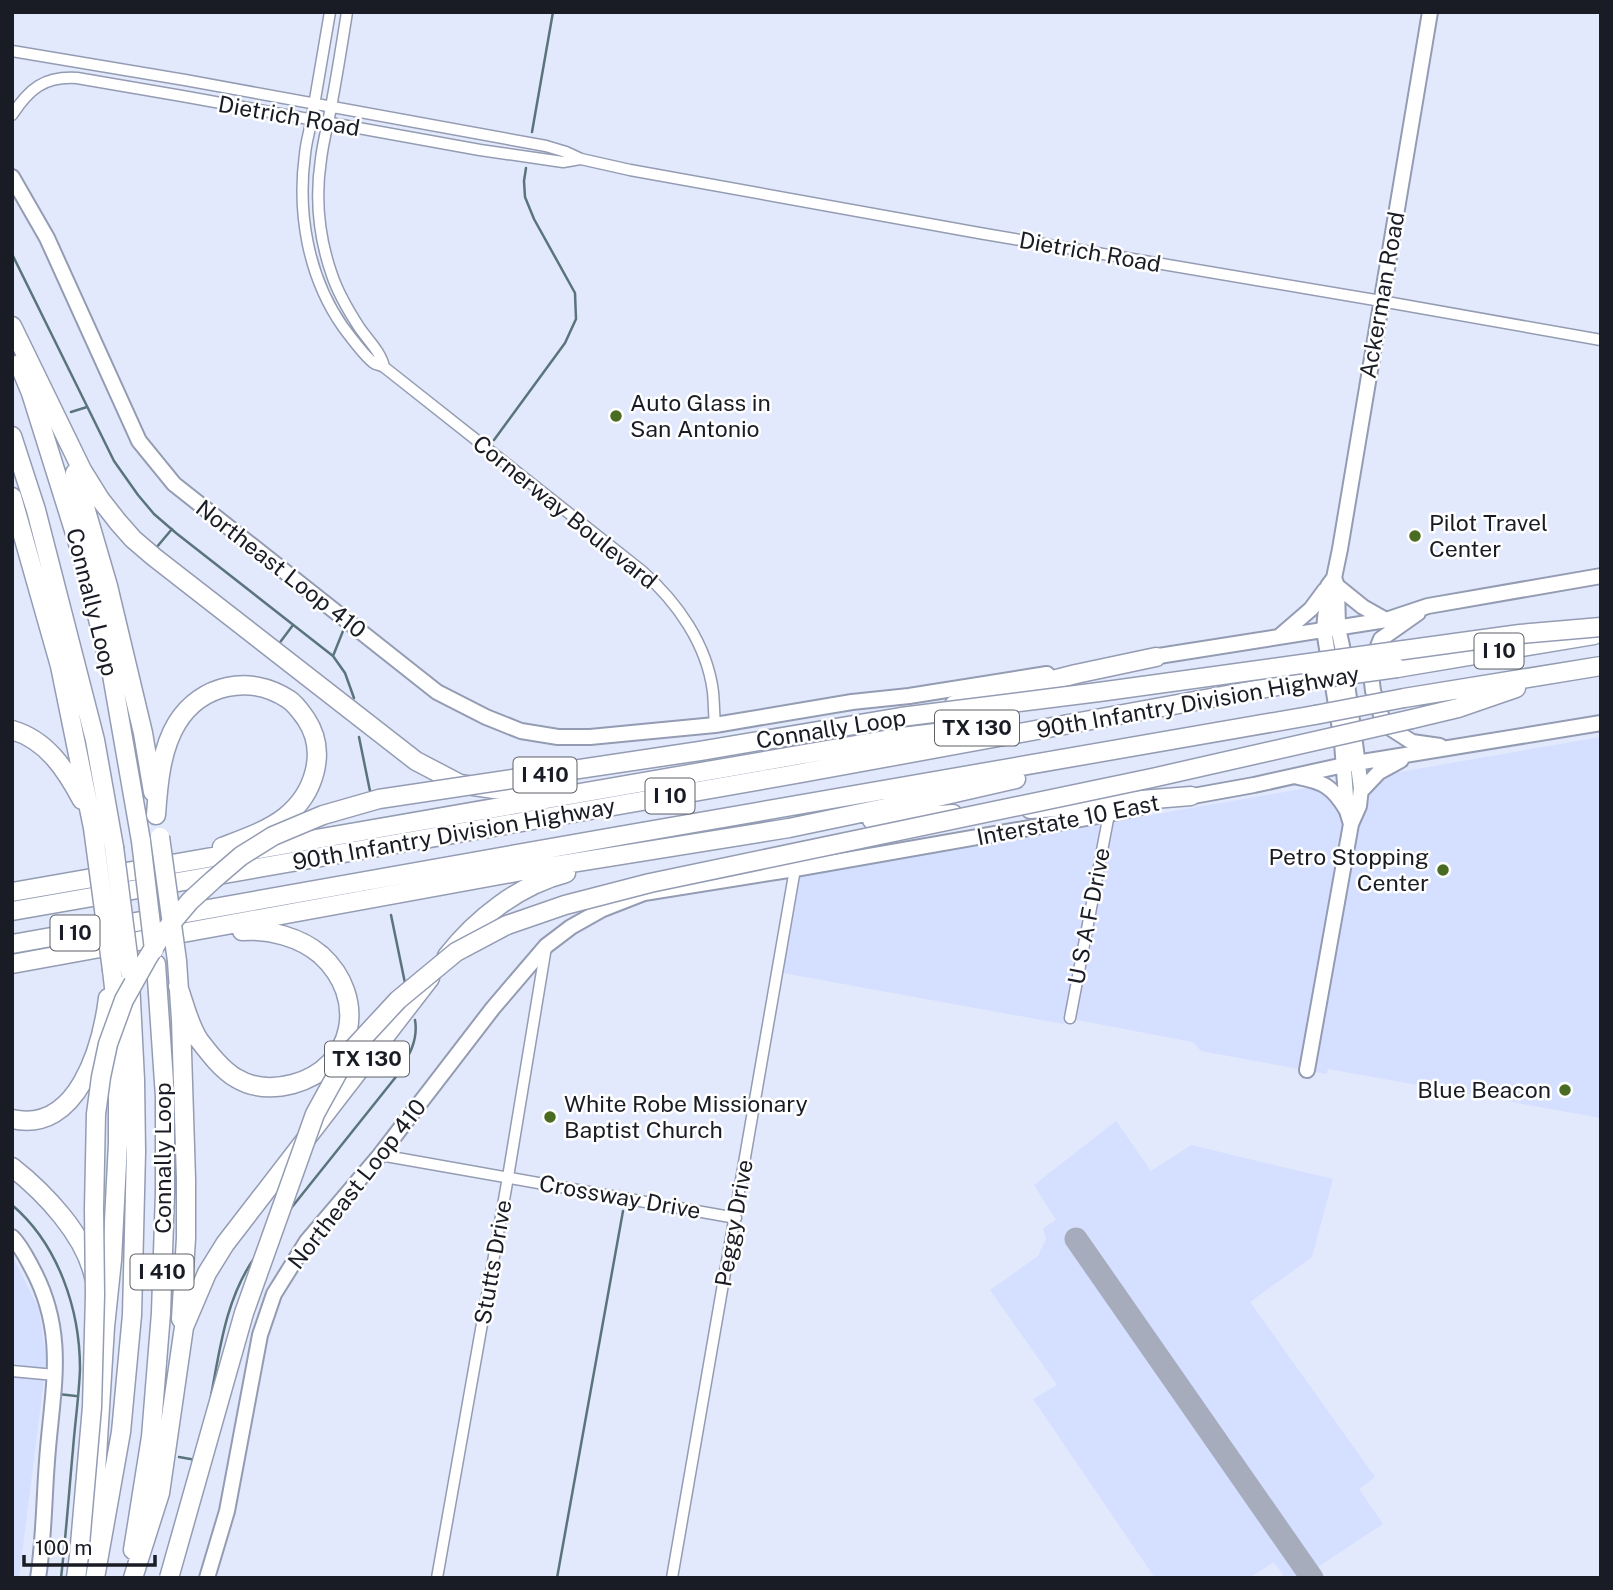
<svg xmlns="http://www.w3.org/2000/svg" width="1613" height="1590" viewBox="0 0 1613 1590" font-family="'Public Sans',sans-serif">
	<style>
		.built { fill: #d5dfff }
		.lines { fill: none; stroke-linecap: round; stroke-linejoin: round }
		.stream { stroke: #5a747c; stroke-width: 2.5 }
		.taxiway { stroke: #a6acbc; stroke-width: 23 }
		.street-casing { stroke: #949cb3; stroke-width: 13 }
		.secondary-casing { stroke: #949cb3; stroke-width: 18 }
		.highway-casing { stroke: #949cb3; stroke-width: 21 }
		.street { stroke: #fff; stroke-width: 10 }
		.secondary { stroke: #fff; stroke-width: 14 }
		.highway { stroke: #fff; stroke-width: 18 }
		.highway-bridge-casing { stroke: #949cb3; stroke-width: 21; stroke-linecap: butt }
		.highway-bridge { stroke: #fff; stroke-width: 18 }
		.poi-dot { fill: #496b22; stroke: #fff; stroke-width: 2.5 }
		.labels { text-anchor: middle; stroke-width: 5; stroke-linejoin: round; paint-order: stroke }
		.shield { fill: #fff; stroke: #5f6066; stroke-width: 2 }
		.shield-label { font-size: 21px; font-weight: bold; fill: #1a1c25 }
		.street-label { font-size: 23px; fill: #1a1c25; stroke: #fff }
		.poi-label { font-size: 23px; fill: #1a1c25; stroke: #fff; text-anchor: start }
	</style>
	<rect width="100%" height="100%" fill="#e2e9fc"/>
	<!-- built -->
	<path class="built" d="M1601,737V1118L1328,1069L1326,1074L1201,1051L1193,1042L1066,1018L1064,1024L783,973L800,876Z
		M1116,1121L1151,1171L1191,1145L1333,1179L1312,1257L1250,1302L1375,1477L1359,1489L1383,1524L1301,1578H1285L1274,1562L1249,1578H1155L1033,1399L1057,1385L990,1290L1038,1256L1046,1239L1043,1228L1056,1220L1034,1185Z
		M12,1255L39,1309L45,1352V1371L19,1578H12Z"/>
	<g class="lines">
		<!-- stream -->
		<path class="stream" d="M532,132L553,12
			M12,254L114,461L138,495L154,514L176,533L333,656L345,673L354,698
			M71,412L87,407
			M494,440L565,343L576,319L575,293L534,219L525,197L524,181L526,168
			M156,548L172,529
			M278,645L293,625
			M333,656L343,631
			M359,737L371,796
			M391,915L405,983
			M12,1205C58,1244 80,1309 80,1369C79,1396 75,1423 73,1449C69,1492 66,1535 61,1578
			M288,1212L395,1078C406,1060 419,1043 415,1020
			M58,1394L76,1396
			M211,1396C220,1348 226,1298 255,1257
			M179,1457L196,1460
			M557,1578L623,1211"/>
		<!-- taxiway -->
		<path class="taxiway" d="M1076,1239L1312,1578"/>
		<defs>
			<path id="street" d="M330,12C324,47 318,82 312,117C310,130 306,142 305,154C297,213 308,277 343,327C350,336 365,357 374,363C377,365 381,365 384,367L642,571C677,602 707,644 713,692C714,703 714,714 715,725
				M347,12C342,44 337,75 331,107C328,124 323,142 321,159C315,198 319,238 332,275C338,293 348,310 359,327C367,339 381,352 384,367
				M12,51L185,80L546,146L566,152L581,159L630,170L979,233L1381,301L1601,340
				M12,115C29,89 44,76 77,78L182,96L480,150L563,162L580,159
				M1070,1018L1109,814
				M380,1155L736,1218
				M12,1371L55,1375
				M437,1578L508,1177L546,947
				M672,1578L795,869"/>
			<path id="secondary" d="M12,177L47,238L139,441L174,484L437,692L486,717L521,731L558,737H590L715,725L852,702L909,696L1047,674
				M1337,586L1363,607L1386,620
				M1418,613L1381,639L1370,666L1373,691L1384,724L1412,742L1440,746
				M1281,635L1311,609L1325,590
				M1146,658L1386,620L1428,606L1601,576
				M1298,777C1323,782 1332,786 1346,809
				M1361,791L1379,772L1401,760
				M1182,798L1254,785L1344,765L1601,723
				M1351,824L1347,811L1342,742L1324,630L1328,586L1334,578L1340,549L1430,12
				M1307,1070L1351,824L1359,806L1361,788L1342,646L1338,628L1337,586L1334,578
				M12,1237C21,1246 26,1257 32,1268C68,1335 52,1389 47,1461C44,1499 44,1540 38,1578
				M207,1578L227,1511L260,1335L274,1294L307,1241L380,1155L493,1008L546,946L571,927L603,909L644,893L795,869L1109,814L1142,807"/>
			<path id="highway" d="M12,326L82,470L100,499L118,522L133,539L154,557L416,761L460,784L534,795
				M19,364L31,393L83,559L112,675L141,841
				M12,436L36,510L95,740L114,847
				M75,473L108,586L143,733L153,792
				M12,497L60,666L93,828L96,850
				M1397,668L1594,635
				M1404,698L1601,666
				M954,705L1076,674L1156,657
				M1412,719L1458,708L1516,688
				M12,730C47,740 66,770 82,800
				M1030,809L1191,796
				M156,815C158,785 161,749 177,723C201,684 250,674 288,699C296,704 301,712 306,719C328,752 314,794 285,817C267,831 243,839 222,847
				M872,820L953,814
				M12,892L902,737L1004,725
				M12,911L796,774L1310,680
				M12,944L619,836L1315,715
				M447,956C477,918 519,885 566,873
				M177,961L181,1020L186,1179V1238L181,1319
				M12,964L522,871L789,828L933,798L1016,779
				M178,986C184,1003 189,1025 199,1040C209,1053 222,1070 236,1078C254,1089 274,1089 293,1084C355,1067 368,998 321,955C300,937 269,929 242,931
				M12,1119C78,1134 102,1046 108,998
				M12,1167C45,1193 85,1235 94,1277
				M88,1550L96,1472L105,1327L112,1260L118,1143V1022L112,970
				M133,1550L151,1437L161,1313L165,1192V1097L156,964
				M76,1578L79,1556
				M95,1578L121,1432L132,1315L136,1152L135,1080L130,981
				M133,1578L160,1493L184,1327L207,1273L225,1244L430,978"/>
		</defs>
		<!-- street casing -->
		<use href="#street" class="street-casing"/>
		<!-- secondary casing -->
		<use href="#secondary" class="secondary-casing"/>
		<!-- highway casing -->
		<use href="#highway" class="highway-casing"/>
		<!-- street -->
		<use href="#street" class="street"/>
		<!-- secondary -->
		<use href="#secondary" class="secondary"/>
		<!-- highway -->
		<use href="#highway" class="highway"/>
		<defs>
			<path id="highway-bridge" d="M1310,680L1397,668
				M1315,715L1404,698
				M160,837L177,961
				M141,841L154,950
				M114,847L130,971
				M96,850L112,970
				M79,1556L92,1407L95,1295L94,1209L96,1114L101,1077L108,1044L124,1000L147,959L163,933L190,901L213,880L241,856L273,836L323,815L379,799L700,751L901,717L1099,692L1520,634L1601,627
				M169,1578L244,1313L315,1114L348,1054L398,1000L456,952L507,925L565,905L650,883L1152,778L1412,719"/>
		</defs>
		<!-- highway-bridge casing -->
		<use href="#highway-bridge" class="highway-bridge-casing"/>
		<!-- highway-bridge -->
		<use href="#highway-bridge" class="highway-bridge"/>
	</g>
	<!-- markers -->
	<g class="poi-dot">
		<circle cx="616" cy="416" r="7"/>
		<circle cx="1415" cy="536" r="7"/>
		<circle cx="1443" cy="870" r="7"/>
		<circle cx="1565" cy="1090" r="7"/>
		<circle cx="550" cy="1117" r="7"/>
	</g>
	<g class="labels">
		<!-- shield labels -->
		<g class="shield">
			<rect x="1474.5" y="633.5" width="49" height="35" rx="5"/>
			<rect x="935" y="710.5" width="84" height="35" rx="5"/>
			<rect x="513.5" y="757.5" width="63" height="35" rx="5"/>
			<rect x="645.5" y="778.5" width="49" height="35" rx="5"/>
			<rect x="50.5" y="915.5" width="49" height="35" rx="5"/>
			<rect x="325" y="1041.5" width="84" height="35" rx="5"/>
			<rect x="130.5" y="1254.5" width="63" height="35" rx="5"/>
		</g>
		<g class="shield-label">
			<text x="1499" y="658">I 10</text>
			<text x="977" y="735">TX 130</text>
			<text x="545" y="782">I 410</text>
			<text x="670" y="803">I 10</text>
			<text x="75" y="940">I 10</text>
			<text x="367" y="1066">TX 130</text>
			<text x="162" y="1279">I 410</text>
		</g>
		<!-- street labels -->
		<g class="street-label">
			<text transform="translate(289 116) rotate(10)" y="8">Dietrich Road</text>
			<text transform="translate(1090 252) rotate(10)" y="8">Dietrich Road</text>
			<text transform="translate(1382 295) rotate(-80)" y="8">Ackerman Road</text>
			<text transform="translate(565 512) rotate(39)" y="8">Cornerway Boulevard</text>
			<text transform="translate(281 569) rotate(38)" y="8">Northeast Loop 410</text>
			<text transform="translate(92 602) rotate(76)" y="8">Connally Loop</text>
			<text transform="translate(1198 702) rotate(-10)" y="8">90th Infantry Division Highway</text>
			<text transform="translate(831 729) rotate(-9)" y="8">Connally Loop</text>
			<text transform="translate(1068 820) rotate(-11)" y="8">Interstate 10 East</text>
			<text transform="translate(454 834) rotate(-10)" y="8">90th Infantry Division Highway</text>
			<text transform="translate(1089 916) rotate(-79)" y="8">U S A F Drive</text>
			<text transform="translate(163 1158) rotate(-90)" y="8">Connally Loop</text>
			<text transform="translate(357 1184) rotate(-52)" y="8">Northeast Loop 410</text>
			<text transform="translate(620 1197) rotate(10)" y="8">Crossway Drive</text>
			<text transform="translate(734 1223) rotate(-80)" y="8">Peggy Drive</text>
			<text transform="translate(493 1262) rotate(-80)" y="8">Stutts Drive</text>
		</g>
		<!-- poi labels -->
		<g class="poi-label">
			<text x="630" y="411">Auto Glass in<tspan x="630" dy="26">San Antonio</tspan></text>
			<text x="1429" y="531">Pilot Travel<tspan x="1429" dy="26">Center</tspan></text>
			<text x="1429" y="865" text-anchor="end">Petro Stopping<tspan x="1429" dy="26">Center</tspan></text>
			<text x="1551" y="1098" text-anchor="end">Blue Beacon</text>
			<text x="564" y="1112">White Robe Missionary<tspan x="564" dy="26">Baptist Church</tspan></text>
		</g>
	</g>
	<!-- border -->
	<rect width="1613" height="1590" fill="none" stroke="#1a1c25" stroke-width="28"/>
	<!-- scale -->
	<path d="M24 1555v10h131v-10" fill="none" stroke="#1a1c25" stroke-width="3.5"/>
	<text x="35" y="1555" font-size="21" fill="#1a1c25" stroke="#ffffff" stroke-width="5" paint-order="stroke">100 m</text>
</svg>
